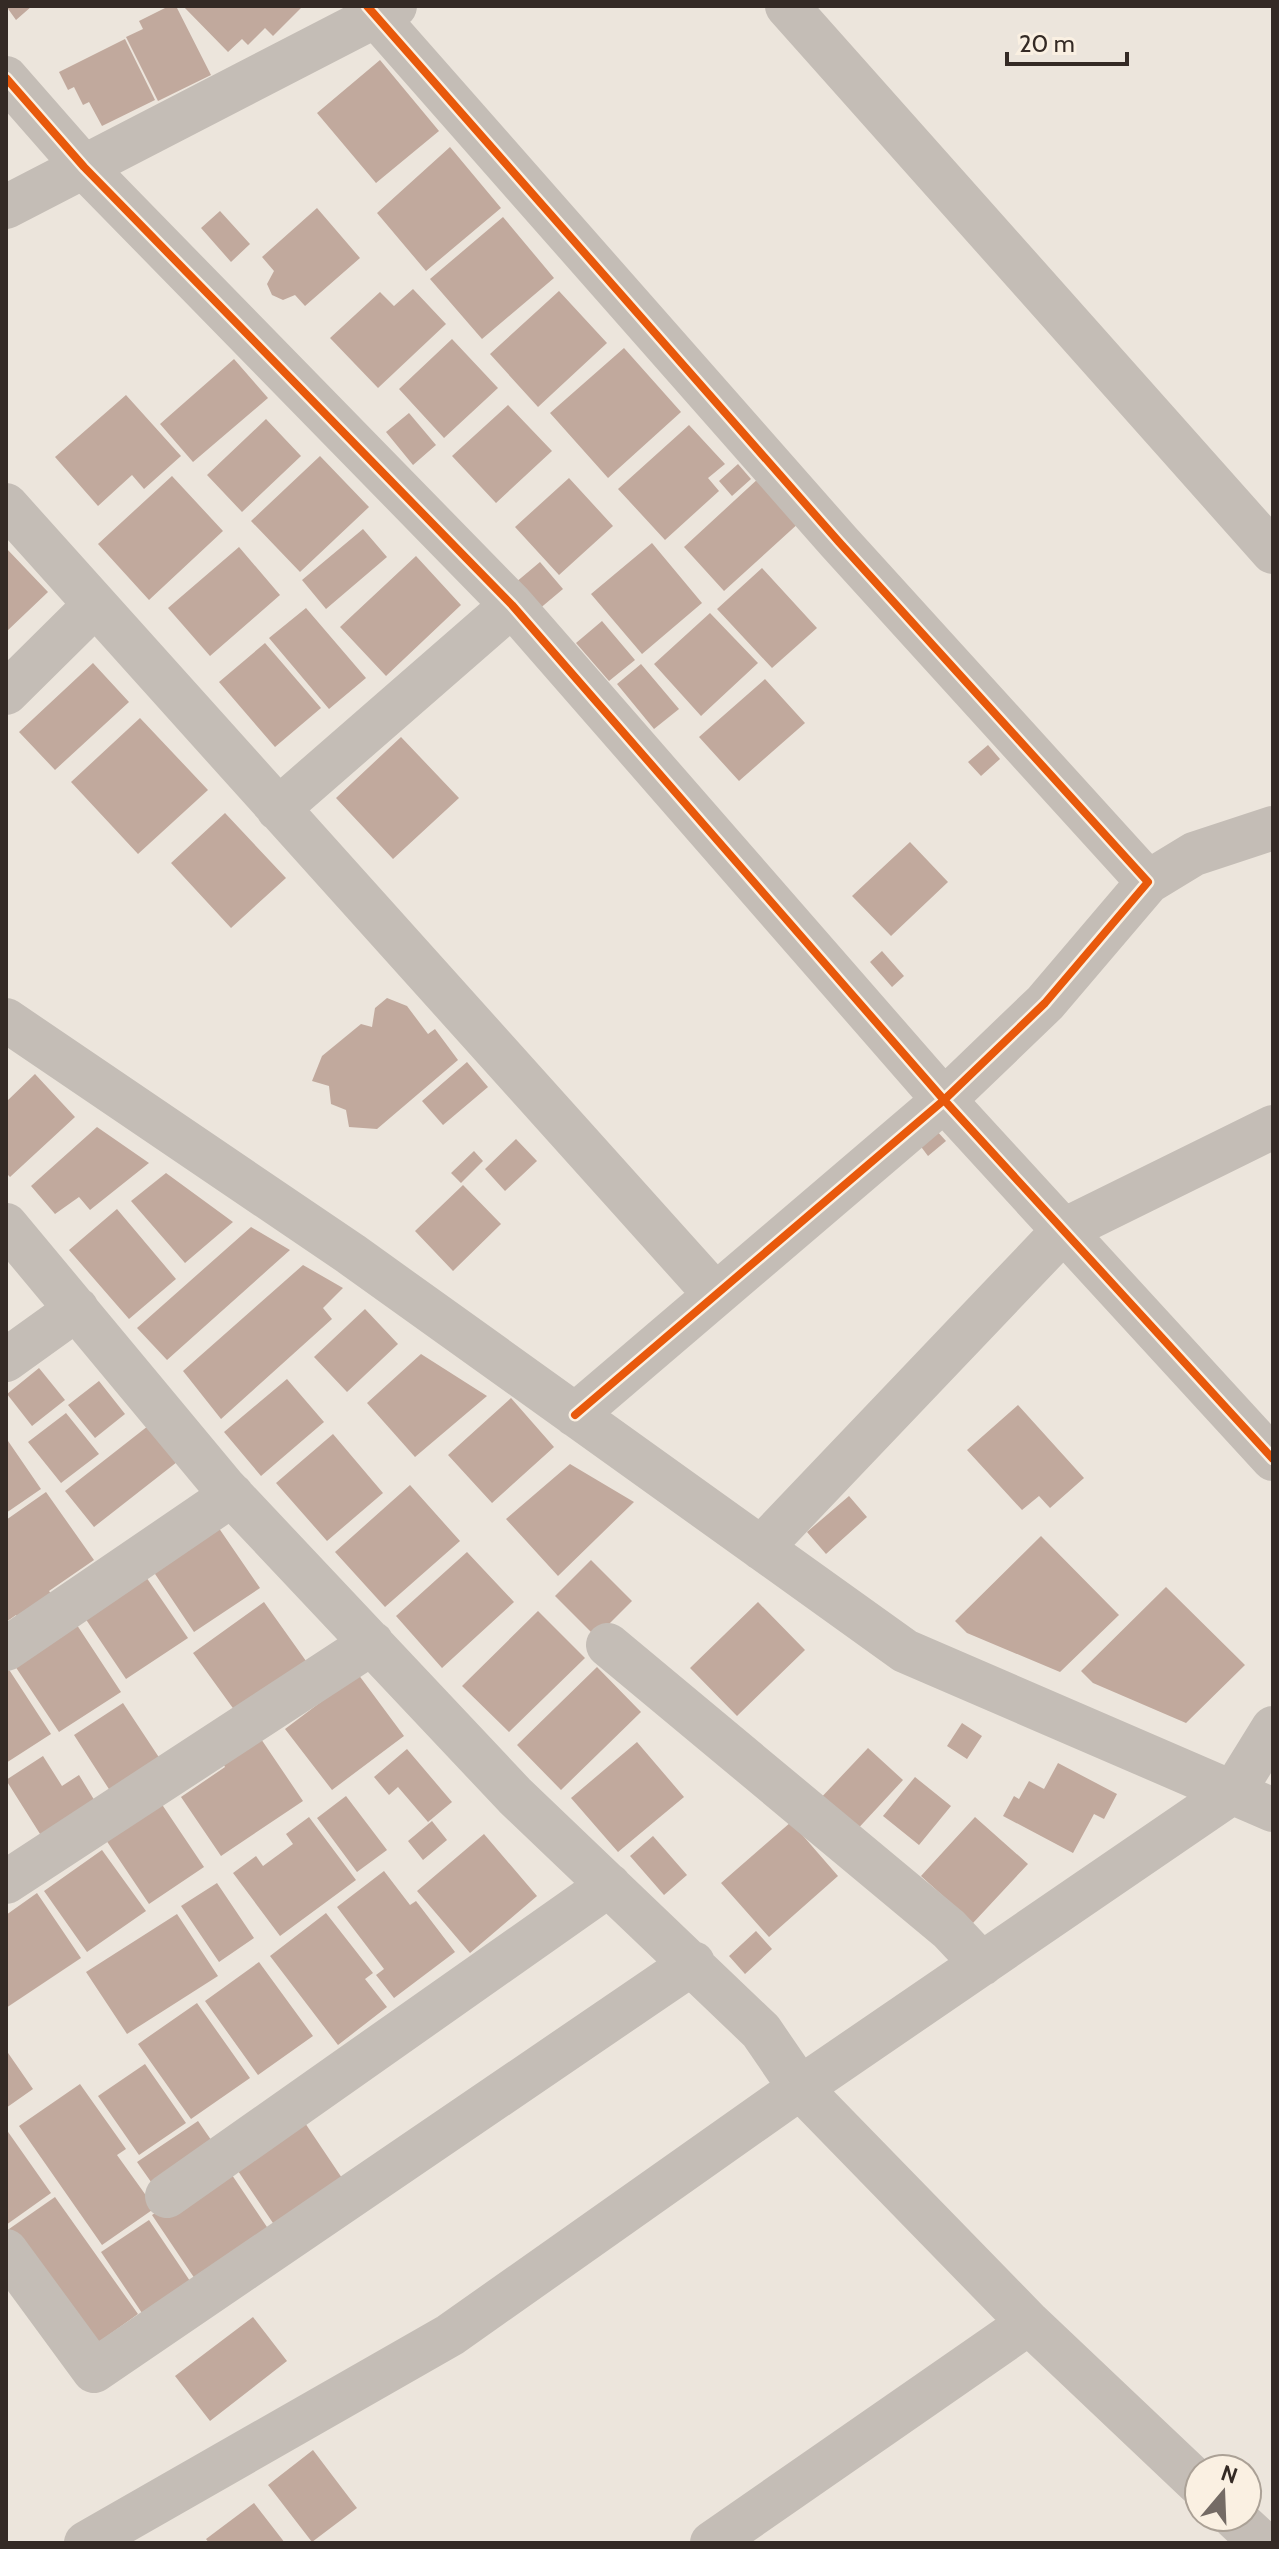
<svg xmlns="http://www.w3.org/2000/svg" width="1279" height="2549" viewBox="0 0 1279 2549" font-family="Cabin,sans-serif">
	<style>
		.building { fill: #c1a99d }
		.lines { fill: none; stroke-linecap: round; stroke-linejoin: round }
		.minor { stroke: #c4bdb6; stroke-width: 44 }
		.cycleway-casing { stroke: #faf0e2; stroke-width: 13 }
		.cycleway { stroke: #e8590c; stroke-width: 8 }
	</style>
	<rect width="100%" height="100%" fill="#ece5dc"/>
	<!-- building -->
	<path class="building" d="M6,6H32L16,20Z
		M169,6H176L211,75L158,101L126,37L143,29L139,21Z
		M183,6H303L273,36L265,28L248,45L242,39L228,52Z
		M125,39L155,100L102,126L89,102L83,105L74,87L68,90L59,72Z
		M380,60L439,131L376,183L317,113Z
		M450,147L501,208L426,271L377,213Z
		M317,208L360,258L305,306L295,295L283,300L272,295L267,284L274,271L262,257Z
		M220,211L250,244L231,262L201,228Z
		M503,217L554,278L482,339L430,279Z
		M413,289L446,324L378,388L330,338L380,292L394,306Z
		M559,291L607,343L538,407L490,354Z
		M452,339L498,388L444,438L399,389Z
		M624,348L681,412L608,478L550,413Z
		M234,359L268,398L193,462L160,424Z
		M126,395L181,456L144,489L132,475L98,506L55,457Z
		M508,405L552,451L496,503L452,456Z
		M409,413L436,445L413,465L386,432Z
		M266,419L301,456L242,512L207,475Z
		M689,425L725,464L708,478L719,491L665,540L618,489Z
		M320,456L369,507L300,572L251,521Z
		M738,464L751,479L732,496L719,481Z
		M172,476L223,531L149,600L98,544Z
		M760,477L801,521L724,591L684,547Z
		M569,478L613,526L559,575L515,527Z
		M363,529L387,557L326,609L302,580Z
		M652,543L702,603L642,654L591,594Z
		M239,547L280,595L210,656L168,608Z
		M6,548L48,592L6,632Z
		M416,556L461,605L386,676L340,627Z
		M540,562L563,589L538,610L515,583Z
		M762,568L817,628L772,668L717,609Z
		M306,608L366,678L329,709L269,638Z
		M710,613L758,663L701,716L654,664Z
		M602,621L635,660L609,681L576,643Z
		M265,643L321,708L275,747L219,682Z
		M93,663L129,702L55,770L19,732Z
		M641,664L679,709L654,729L617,684Z
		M765,679L805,723L739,781L699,737Z
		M140,718L208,790L138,854L71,782Z
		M401,737L459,798L393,859L336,798Z
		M988,745L1000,759L981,776L968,762Z
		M225,813L286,878L231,928L171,863Z
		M910,842L948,882L891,936L852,896Z
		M882,951L904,976L892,987L870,962Z
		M387,998L407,1006L428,1034L435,1029L458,1060L377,1129L349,1127L346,1110L331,1104L329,1086L312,1081L322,1056L361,1024L372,1027L375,1008Z
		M467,1062L488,1087L443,1125L422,1101Z
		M35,1074L75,1117L10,1177L6,1173V1102Z
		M97,1127L149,1163L90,1210L79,1197L55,1214L31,1186Z
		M936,1130L946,1141L928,1156L919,1144Z
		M516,1139L537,1161L505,1191L485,1169Z
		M474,1151L483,1161L461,1183L451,1173Z
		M166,1173L233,1222L185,1263L131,1201Z
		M463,1185L501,1224L453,1271L415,1231Z
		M117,1209L176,1279L129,1319L69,1250Z
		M251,1227L290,1250L167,1360L137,1328Z
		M303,1265L343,1288L323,1308L332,1319L221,1419L183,1371Z
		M365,1309L398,1344L347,1392L314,1357Z
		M421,1354L487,1396L415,1457L367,1403Z
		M39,1368L65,1400L32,1426L7,1394Z
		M287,1379L324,1422L261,1476L224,1432Z
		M99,1381L125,1414L95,1438L68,1405Z
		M511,1398L554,1447L492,1503L448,1455Z
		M1018,1405L1084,1478L1050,1508L1039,1496L1022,1510L967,1450Z
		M66,1413L99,1454L61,1483L28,1442Z
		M148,1426L177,1462L94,1527L65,1491Z
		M333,1434L383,1493L327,1541L276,1483Z
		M6,1438L41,1489L6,1513Z
		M570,1464L634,1502L558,1576L506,1519Z
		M410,1485L460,1541L385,1607L335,1552Z
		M46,1492L94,1560L49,1591L56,1601L23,1625L16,1615L6,1622V1520Z
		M849,1496L867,1517L826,1554L807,1532Z
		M214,1521L260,1588L194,1632L149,1565Z
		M1041,1536L1119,1615L1060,1672L967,1633L955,1621Z
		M467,1552L514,1602L442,1668L396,1616Z
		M591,1560L632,1601L596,1637L555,1596Z
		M144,1574L188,1638L126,1679L83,1615Z
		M1166,1587L1245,1665L1186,1723L1093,1683L1081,1671Z
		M264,1602L306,1661L235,1711L193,1653Z
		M758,1602L805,1650L737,1716L690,1668Z
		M538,1611L585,1658L509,1732L462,1686Z
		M73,1619L121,1692L59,1732L11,1660Z
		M6,1665L51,1734L6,1763Z
		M597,1667L641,1712L561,1790L517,1745Z
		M358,1674L404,1736L332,1790L285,1729Z
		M123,1703L166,1768L116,1800L74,1735Z
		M962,1723L982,1736L967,1759L947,1746Z
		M259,1736L303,1801L221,1856L181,1797L225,1767L222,1761Z
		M637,1742L684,1797L618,1852L571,1798Z
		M868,1748L903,1780L853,1834L817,1802Z
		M407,1749L452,1802L428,1822L398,1787L389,1795L374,1777Z
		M43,1756L62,1786L79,1775L101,1811L47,1845L6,1780Z
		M1058,1763L1117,1794L1104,1819L1094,1814L1073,1853L1003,1816L1014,1796L1019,1799L1029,1781L1044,1789Z
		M915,1777L951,1806L919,1845L883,1816Z
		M346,1796L387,1850L357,1872L317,1818Z
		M161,1803L204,1867L149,1904L106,1840Z
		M309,1817L356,1880L280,1936L233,1873L256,1856L263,1866L293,1844L286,1834Z
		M975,1817L1028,1864L973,1923L921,1876Z
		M432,1821L447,1840L423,1860L408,1841Z
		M791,1822L838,1876L769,1937L721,1883Z
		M484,1834L537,1896L470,1953L417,1891Z
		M653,1836L687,1875L664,1895L630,1856Z
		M102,1850L146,1911L87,1952L44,1891Z
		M384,1871L410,1905L416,1901L455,1952L394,1998L376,1975L384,1969L337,1907Z
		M217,1883L254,1938L219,1962L181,1906Z
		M37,1893L81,1958L6,2008V1915Z
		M326,1913L373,1973L365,1979L387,2007L338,2045L270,1956Z
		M177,1914L218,1976L127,2034L86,1972Z
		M756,1931L772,1949L745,1974L729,1956Z
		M259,1962L313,2036L258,2075L205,2001Z
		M197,2003L250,2078L191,2119L138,2044Z
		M6,2050L33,2089L6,2108Z
		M145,2064L186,2123L139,2155L98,2096Z
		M80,2084L126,2149L117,2155L155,2208L102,2245L19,2126Z
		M303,2120L346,2184L277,2229L234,2165Z
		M198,2121L216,2147L156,2189L137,2162Z
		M6,2129L51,2193L6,2225Z
		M226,2166L269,2230L195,2279L152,2215Z
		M55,2197L138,2314L92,2347L9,2229Z
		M149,2220L192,2284L144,2316L101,2252Z
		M253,2317L287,2361L210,2421L175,2376Z
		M313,2450L357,2508L312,2542L268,2485Z
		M254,2503L285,2543H209L206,2539Z"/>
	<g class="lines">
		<!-- minor -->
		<path class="minor" d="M367,6L839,542L1148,882
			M787,6L1273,552
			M6,78L84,167L512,605L944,1100L1273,1459
			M6,207L395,6
			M6,505L715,1294
			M6,693L94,606
			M278,809L512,605
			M6,1020L351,1254L905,1651L1273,1810
			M6,1225L224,1487L515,1796L761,2031L800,2088L1029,2323L1199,2484
			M6,1360L77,1309
			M575,1415L944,1100L1045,1003L1148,882L1194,854L1273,828
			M761,1548L1064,1230L1273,1127
			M608,1645L949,1929L982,1964
			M6,1649L232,1495
			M6,1882L372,1643
			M167,2196L609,1885
			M6,2251L94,2371L693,1963
			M1234,2517L1262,2543
			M86,2543L450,2335L800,2088L1234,1791L1273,1728
			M712,2543L1029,2323"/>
		<defs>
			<path id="cycleway" d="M367,6L839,542L1148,882L1045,1003L944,1100L575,1415
				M6,78L84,167L512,605L944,1100L1273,1459"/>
		</defs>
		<!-- cycleway casing -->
		<use href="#cycleway" class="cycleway-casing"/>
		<!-- cycleway -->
		<use href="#cycleway" class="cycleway"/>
	</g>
	<!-- border -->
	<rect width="1279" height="2549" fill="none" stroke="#342a25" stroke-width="16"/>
	<!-- north arrow -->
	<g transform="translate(1223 2493) rotate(19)"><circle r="38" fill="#faf0e2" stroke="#aba196" stroke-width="2"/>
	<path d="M0-6L14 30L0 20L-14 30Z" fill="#746b65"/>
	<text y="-12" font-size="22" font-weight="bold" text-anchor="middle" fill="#342a25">N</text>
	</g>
	<!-- scale -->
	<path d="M1007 52v12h120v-12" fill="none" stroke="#342a25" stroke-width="4"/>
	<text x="1019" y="52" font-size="24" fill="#342a25" stroke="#faf0e2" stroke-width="6" paint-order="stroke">20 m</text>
</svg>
